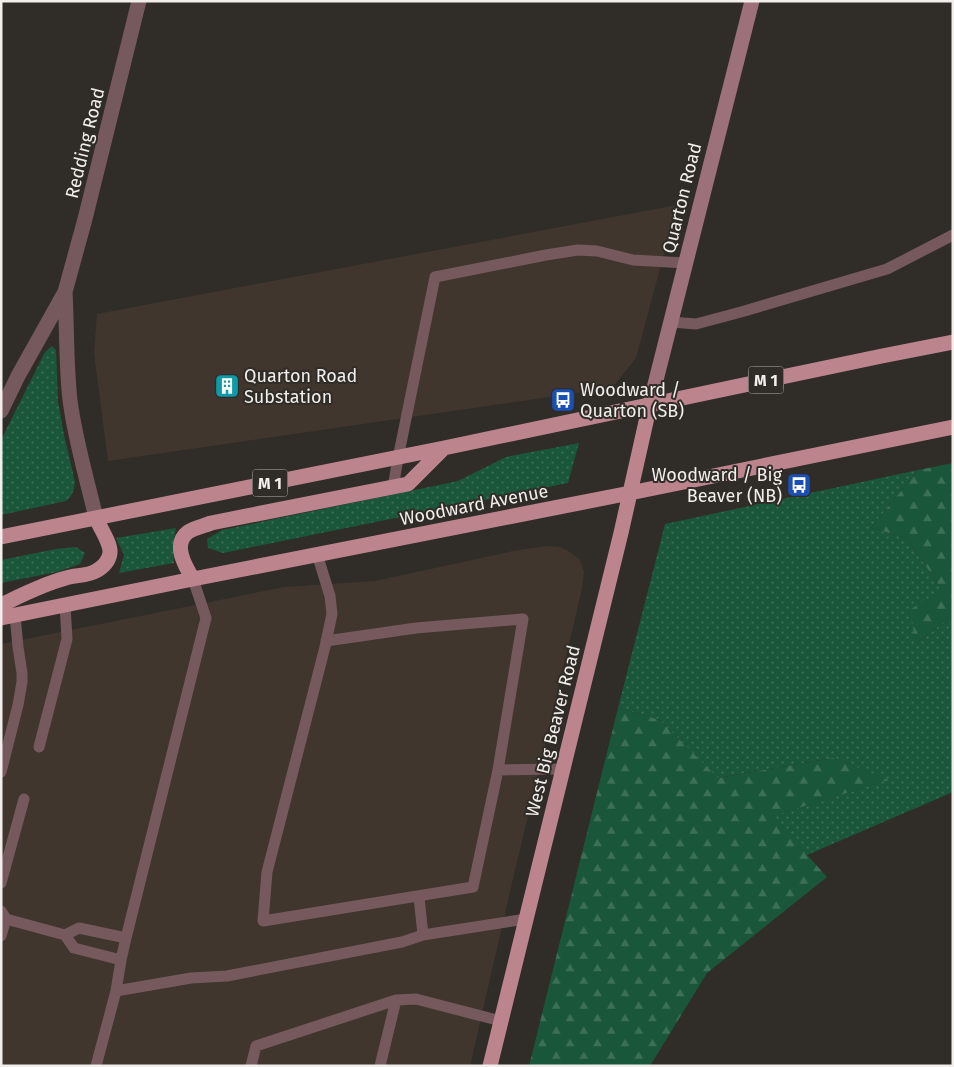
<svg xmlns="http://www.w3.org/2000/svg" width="954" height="1067" viewBox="0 0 954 1067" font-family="'Fira Sans',sans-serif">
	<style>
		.built { fill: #40362e }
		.grass { fill: url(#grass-dots) }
		.forest { fill: url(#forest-firs) }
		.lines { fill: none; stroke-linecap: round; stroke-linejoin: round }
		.lane { stroke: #75595d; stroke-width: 11 }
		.street { stroke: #75595d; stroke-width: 15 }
		.secondary { stroke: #9d7179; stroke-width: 15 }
		.primary { stroke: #bc848d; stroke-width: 15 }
		.labels { text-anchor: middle; stroke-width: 4; stroke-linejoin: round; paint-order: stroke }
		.shield { fill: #302c27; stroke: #b7b4b0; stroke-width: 1 }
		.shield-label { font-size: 16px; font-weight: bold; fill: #f1eeeb }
		.street-label { font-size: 18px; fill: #f1eeeb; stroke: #302c27 }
		.poi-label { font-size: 18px; fill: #f1eeeb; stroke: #302c27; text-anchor: start }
	</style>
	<defs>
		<pattern id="grass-dots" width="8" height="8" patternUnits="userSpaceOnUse" patternTransform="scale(1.25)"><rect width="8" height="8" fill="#1a563a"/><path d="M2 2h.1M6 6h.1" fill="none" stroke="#3c6f57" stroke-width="1.8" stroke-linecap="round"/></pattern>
		<pattern id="forest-firs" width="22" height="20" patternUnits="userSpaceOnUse" patternTransform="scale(1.25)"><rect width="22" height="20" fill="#1a563a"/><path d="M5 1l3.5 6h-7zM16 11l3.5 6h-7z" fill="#3c6f57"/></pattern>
	</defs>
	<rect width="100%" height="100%" fill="#302c27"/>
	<!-- built -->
	<path class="built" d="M677,205L636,358L612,388L108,461L94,353L97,314Z
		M547,546L560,547L570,552L580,560L584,572L582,589L513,879L470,1066H1V644L284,587L375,581L513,551Z"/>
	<!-- grass -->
	<path class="grass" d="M52,346L56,350L58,401L64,435L75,482L74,489L71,496L66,501L1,515V440L45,352Z
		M579,443L568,483L223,553L208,548L207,539L222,530L458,481L506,457Z
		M918,470L871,528L907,538L942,590L915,644L953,615V792L807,855L771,816L888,780L833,758L717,778L660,720L618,708L665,524Z
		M176,528L173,544L174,563L119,573L124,555L116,538Z
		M76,547L85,553L80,564L57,572L1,583V560L56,549Z"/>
	<!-- forest -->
	<path class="forest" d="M953,463V615L915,644L911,609L942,590L907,538L871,528L918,470Z
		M618,708L660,720L718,778L833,758L889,780L772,816L827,877L707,973L650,1066H529Z"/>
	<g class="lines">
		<!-- lane -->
		<path class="lane" d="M671,322L696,324L741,312L887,269L953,235
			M393,488L398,458L435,277L546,255L578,250L597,251L633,260L685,263
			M317,554L330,596L332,614L325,647L267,872L263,921L473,887L498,770L523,619L416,628L326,641
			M39,747L67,639L65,605
			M498,770L563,769
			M1,772L18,705L22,682V673L18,647L15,615
			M1,883L24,799
			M419,897L423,935
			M1,911L6,919L65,935
			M1,936L6,919
			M121,960L74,948L65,935L79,928L126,938
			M116,991L121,960L126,938L206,618L193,579
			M96,1066L116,991L191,978L227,976L402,942L423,935L526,919
			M251,1066L256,1046L396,1000L416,999L501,1021
			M380,1066L396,1000"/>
		<!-- street -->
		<path class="street" d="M65,292C67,328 66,365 70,400C75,440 87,479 96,518
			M1,411L18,376L65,292L85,219L139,1"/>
		<!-- secondary -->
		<path class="secondary" d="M650,404L752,1"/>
		<!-- primary -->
		<path class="primary" d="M1,537L444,448L882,356L953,342
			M193,579C185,566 172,544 188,532C194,528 204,526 211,523L408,484L444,448
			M1,605C22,595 43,584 66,578C75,575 88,576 96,571C103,567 109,561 110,553C111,543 100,528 96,518
			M1,618L193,579L630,493L953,427
			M490,1066L621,533L650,404"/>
	</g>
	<!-- icons -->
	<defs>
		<symbol id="building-square" viewBox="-11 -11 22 22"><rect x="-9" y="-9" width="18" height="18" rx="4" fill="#0f9aa8" stroke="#302c27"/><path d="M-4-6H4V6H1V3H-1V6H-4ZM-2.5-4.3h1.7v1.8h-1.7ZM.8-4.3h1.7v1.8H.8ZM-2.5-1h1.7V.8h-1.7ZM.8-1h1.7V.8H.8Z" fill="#fff"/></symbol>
		<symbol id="bus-square" viewBox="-11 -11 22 22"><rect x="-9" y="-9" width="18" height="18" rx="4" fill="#1a4fb4" stroke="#302c27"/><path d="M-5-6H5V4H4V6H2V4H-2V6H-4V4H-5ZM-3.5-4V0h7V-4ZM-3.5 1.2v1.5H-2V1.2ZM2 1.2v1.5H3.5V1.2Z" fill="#fff"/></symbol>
	</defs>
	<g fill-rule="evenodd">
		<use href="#building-square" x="213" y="372" width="28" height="28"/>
		<use href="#bus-square" x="549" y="386" width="28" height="28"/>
		<use href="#bus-square" x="785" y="471" width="28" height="28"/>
	</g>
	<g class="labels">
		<!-- shield labels -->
		<g class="shield">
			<rect x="748.5" y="366.5" width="35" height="27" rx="4"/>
			<rect x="252.5" y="469.5" width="35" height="27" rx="4"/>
		</g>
		<g class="shield-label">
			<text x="766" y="386">M 1</text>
			<text x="270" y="489">M 1</text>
		</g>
		<!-- street labels -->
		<g class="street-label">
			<text transform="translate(85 143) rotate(-76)" y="6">Redding Road</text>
			<text transform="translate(682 198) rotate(-76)" y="6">Quarton Road</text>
			<text transform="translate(474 505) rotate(-11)" y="6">Woodward Avenue</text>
			<text transform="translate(553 731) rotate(-76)" y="6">West Big Beaver Road</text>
		</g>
		<!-- poi labels -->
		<g class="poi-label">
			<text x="244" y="382">Quarton Road<tspan x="244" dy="21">Substation</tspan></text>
			<text x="580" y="396">Woodward /<tspan x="580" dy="21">Quarton (SB)</tspan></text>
			<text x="782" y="481" text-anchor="end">Woodward / Big<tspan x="782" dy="21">Beaver (NB)</tspan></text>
		</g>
	</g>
	<!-- border -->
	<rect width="954" height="1067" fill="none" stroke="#f1eeeb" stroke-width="5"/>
</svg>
